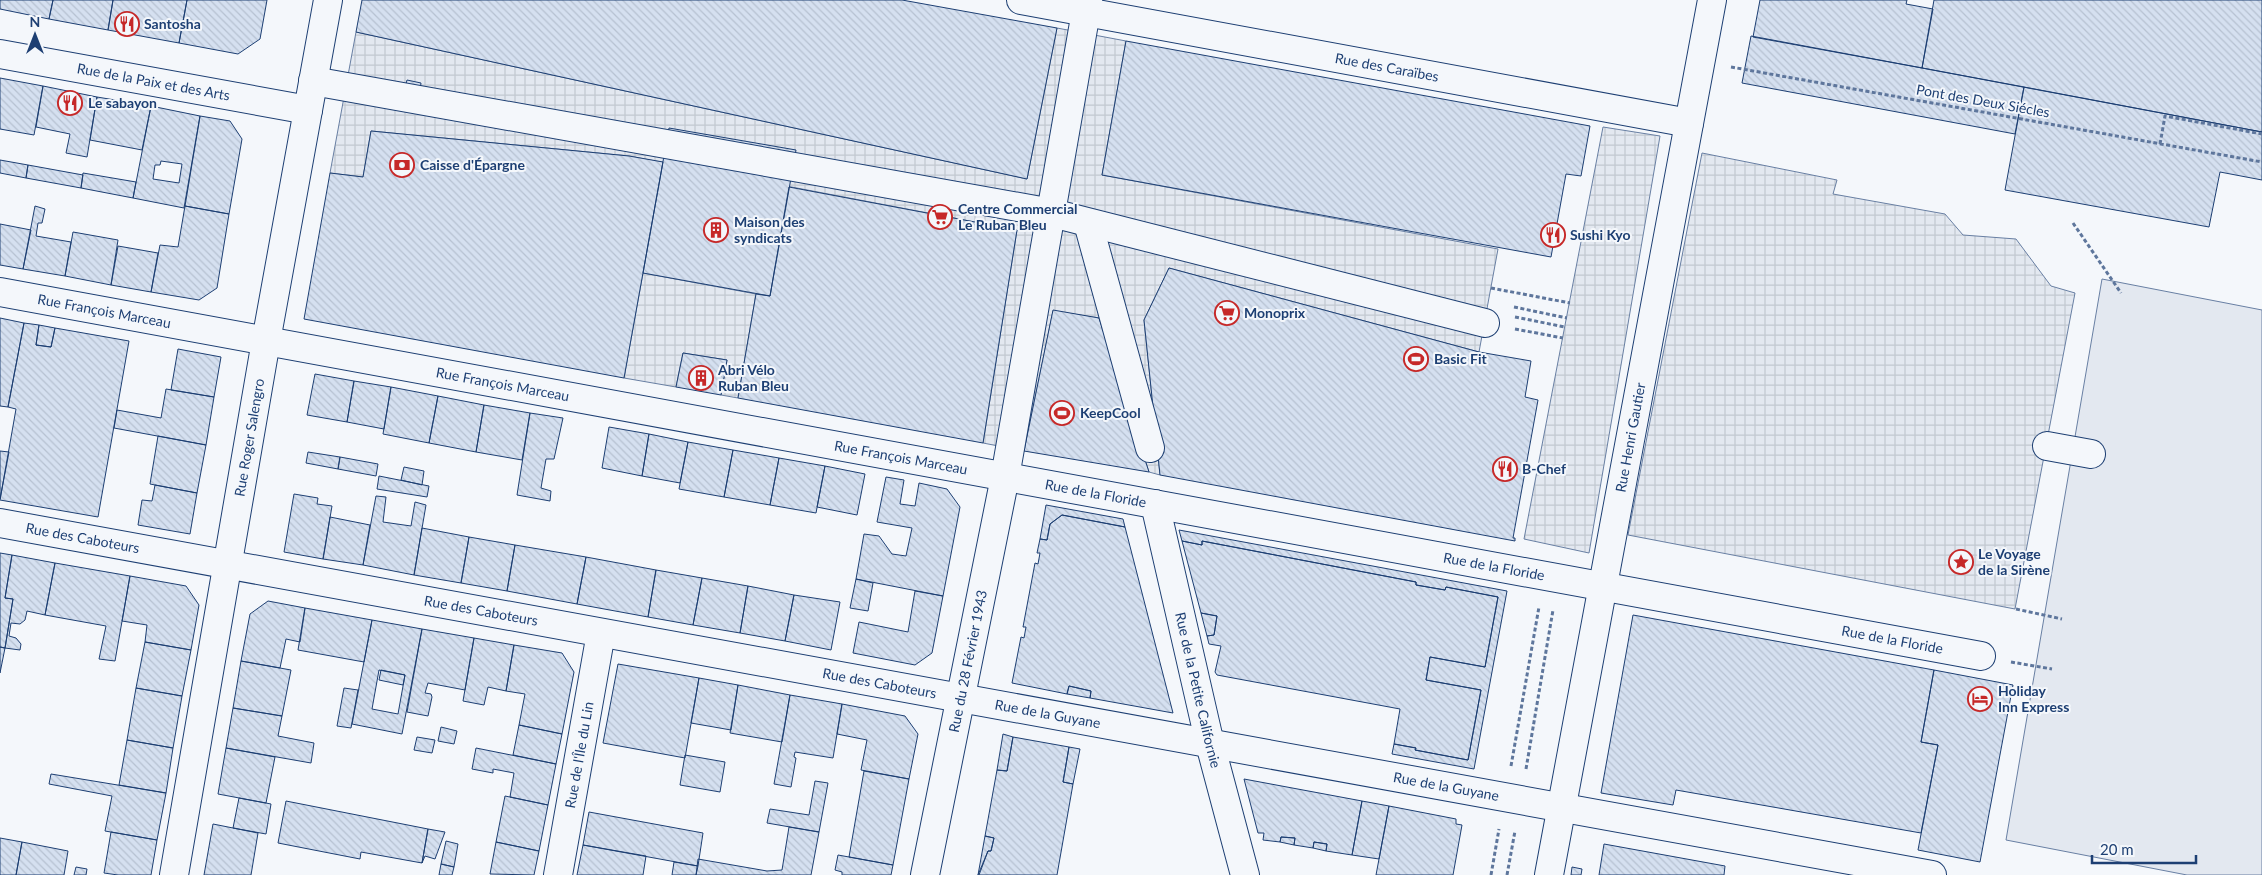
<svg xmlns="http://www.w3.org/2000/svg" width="2262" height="875" viewBox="0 0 2262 875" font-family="Lato,sans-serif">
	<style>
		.parking { fill: #e3e8f0; stroke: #687fa3 }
		.plaza { fill: url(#plaza-grid); stroke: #687fa3 }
		.building { fill: url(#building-back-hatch); stroke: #1d3f73; fill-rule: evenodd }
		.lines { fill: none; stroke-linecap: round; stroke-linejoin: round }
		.street-casing { stroke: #1d3f73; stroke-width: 30 }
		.secondary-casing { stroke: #1d3f73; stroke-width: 30 }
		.path { stroke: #5e769c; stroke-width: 3; stroke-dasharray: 4 2.5; stroke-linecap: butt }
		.street { stroke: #f4f7fb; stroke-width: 28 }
		.secondary { stroke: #f4f7fb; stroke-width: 28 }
		.labels { text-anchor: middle; stroke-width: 4; stroke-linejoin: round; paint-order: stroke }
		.poi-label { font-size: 14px; font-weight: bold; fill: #1d3f73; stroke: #f4f7fb; text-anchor: start }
		.street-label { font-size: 14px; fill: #1d3f73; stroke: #f4f7fb }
	</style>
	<defs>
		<pattern id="plaza-grid" width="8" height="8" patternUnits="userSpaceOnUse" patternTransform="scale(1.25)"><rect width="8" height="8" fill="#e3e8f0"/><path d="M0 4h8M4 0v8" fill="none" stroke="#c2c8d1"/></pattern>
		<pattern id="building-back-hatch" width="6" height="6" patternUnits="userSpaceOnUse" patternTransform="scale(1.25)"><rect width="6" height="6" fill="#d5e0f0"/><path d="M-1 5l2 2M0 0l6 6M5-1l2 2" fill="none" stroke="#b6c1d1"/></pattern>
	</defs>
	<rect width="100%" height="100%" fill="#f4f7fb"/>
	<!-- parking -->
	<path class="parking" d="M2102,279L2262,310V875H2187L2006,840Z"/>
	<!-- plaza -->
	<path class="plaza" d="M1057,28L1126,41L1102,175L1498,249L1479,352L1169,268L1144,320L1160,475L1149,472L1099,318L1053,311L1024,451L983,443L1017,230L629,156L371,131L363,177L330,173L356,32L1027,179Z
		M1603,127L1660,136L1589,553L1524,539Z
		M1702,153L1837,180L1833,194L1945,214L1963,235L2016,239L2051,286L2075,293L2015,609L1628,535Z
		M643,273L756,294L738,398L721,395L727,360L683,353L676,387L624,378Z"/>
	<!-- building -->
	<path class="building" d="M0,0H53L49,19L0,9Z
		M53,0H113L108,30L49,19Z
		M113,0H187L179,43L108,30Z
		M187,0H267L260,39L238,54L179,43Z
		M362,0H902L1057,28L1027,179L356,32Z
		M1760,0H1907L1906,4L1933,9L1922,68L1753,37Z
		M1934,0H2262V132L1922,68Z
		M1751,36L2024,87L2015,134L1742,83Z
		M1126,41L1590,126L1581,176L1566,174L1551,257L1102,175Z
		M0,78L43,86L34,135L0,129Z
		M407,80L421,83L420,90L405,88Z
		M43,86L97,97L87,157L66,153L70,134L36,127Z
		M2024,87L2262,132V180L2220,172L2209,227L2005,190Z
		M97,97L151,106L142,150L90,140Z
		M151,106L200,116L184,208L133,198ZM161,161L182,164L179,183L153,179L155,165H160Z
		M200,116L230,121L242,139L229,214L185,206Z
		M669,128L796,150L770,296L643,273Z
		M371,131L629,156L663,162L624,378L304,319L330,173L363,177Z
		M0,160L28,165L26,178L0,173Z
		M28,165L83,175L81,188L26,178Z
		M83,173L136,182L133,198L81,188Z
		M789,187L1017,230L983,443L738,398L756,294L770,296Z
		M35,206L45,209L42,223H38L36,236L71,242L65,276L23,269Z
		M185,206L229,214L217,288L199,300L151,292L160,245L178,247Z
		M0,224L31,230L23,269L0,265Z
		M73,232L118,240L111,285L65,276Z
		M118,246L158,253L151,292L111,285Z
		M1169,268L1479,352L1531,361L1525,397L1538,400L1513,538H1515V541L1160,475L1144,320Z
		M1053,310L1099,318L1149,472L1024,451Z
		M0,318L24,323L8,407L0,406Z
		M24,323L39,325L36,345L51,347L55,328L129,341L98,517L0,500L16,409L8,407Z
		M39,325L55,328L51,347L36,345Z
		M178,349L221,357L214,397L171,390Z
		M683,353L727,360L721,395L676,387Z
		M315,374L354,381L347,422L307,415Z
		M354,381L391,387L384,429L347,422Z
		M391,387L438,396L429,443L383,434Z
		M166,389L214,397L206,445L114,428L117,410L161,418Z
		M438,396L484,405L476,452L429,443Z
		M484,405L530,413L522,460L476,452Z
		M530,413L563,418L554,459H546L541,488L551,491L550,501L517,495Z
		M609,427L649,434L642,476L602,468Z
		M649,434L688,442L680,483L642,476Z
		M158,436L206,445L197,493L150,484Z
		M688,442L733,450L724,497L679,489Z
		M733,450L779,458L770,505L724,497Z
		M0,451L9,452L0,499Z
		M308,452L340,457L338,469L306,463Z
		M340,457L378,464L376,476L338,469Z
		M779,458L825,466L816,513L770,505Z
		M825,466L865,474L857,515L817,507Z
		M404,467L424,471L422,485L401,480Z
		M379,476L429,486L427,497L377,489Z
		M886,477L904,480L900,504L915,506L919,483L947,489L960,507L943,596L856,579L864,534L879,536L892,554L906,556L912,528L877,522Z
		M155,485L197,493L190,534L138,525L142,500L152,501Z
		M294,494L318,498L317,504L332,506L323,559L284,552Z
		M376,496L386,497L383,522L411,526L415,502L426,505L414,575L363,565Z
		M1046,505L1123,519L1125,527L1062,515L1050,524L1047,540L1040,539Z
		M1062,515L1125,527L1173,713L1090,698L1091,691L1069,686L1067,694L1012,683L1021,637L1024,638L1026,627H1023L1035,563L1038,564L1040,553H1037L1040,539L1047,540L1050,524Z
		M330,517L370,525L363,565L323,559Z
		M422,528L469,537L461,583L414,575Z
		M1179,530L1507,591L1474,769L1392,754L1394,744L1416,748L1415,750L1468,760L1481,690L1426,680L1430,657L1485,667L1498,597L1446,587L1445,590L1416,585V582L1202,541V545L1182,541Z
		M469,537L515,545L507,591L461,583Z
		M1182,541L1202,545V541L1416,582V585L1445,590L1446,587L1498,597L1485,667L1430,657L1426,680L1481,690L1468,760L1415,750L1416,748L1394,744L1400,709L1217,675L1215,672L1221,646L1209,644L1207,636L1214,635L1217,616L1201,613Z
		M515,545L586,557L577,604L507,591Z
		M0,553L12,555L5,598L13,599L5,648L0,647Z
		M12,555L55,563L45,615L27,611L25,620L20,624L11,623L9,636L16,638L21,644L20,650L5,648L13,599L5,598Z
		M586,557L656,570L648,617L577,604Z
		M55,563L130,576L115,661L99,659L106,626L45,615Z
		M656,570L702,578L693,625L648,617Z
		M130,576L186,586L199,605L191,650L145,642L147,625L122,621Z
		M702,578L748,586L740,633L693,625Z
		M856,579L873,583L868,611L850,608Z
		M748,586L794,595L785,641L740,633Z
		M915,591L943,596L932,653L915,665L853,653L859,622L908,632Z
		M794,595L840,602L831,650L785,641Z
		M268,601L305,608L300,642L286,639L280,668L241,661L250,614Z
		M305,608L372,620L364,662L298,650Z
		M1201,613L1217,616L1214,635L1207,636Z
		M1633,615L1934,670L1921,742L1938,745L1921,833L1676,790L1673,805L1601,793Z
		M372,620L422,629L402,734L352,724ZM379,670L405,675L398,714L372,709Z
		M422,629L474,638L465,690L428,683L425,693L431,694L432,697L428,716L407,712Z
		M474,638L514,645L506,691L488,687L484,705L463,701Z
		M145,642L191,650L182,696L136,688Z
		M514,645L562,653L574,672L562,734L519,725L525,694L506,691Z
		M0,647L5,648L0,673Z
		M241,661L291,670L282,716L233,708Z
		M618,664L699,678L685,758L603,743Z
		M381,670L405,675L403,685L379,680Z
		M1934,670L2013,685L1980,862L1918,850L1938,745L1921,742Z
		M699,678L738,685L731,730L691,723Z
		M738,685L790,695L782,742L730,733Z
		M1069,686L1091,691L1090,698L1067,694Z
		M136,688L182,696L173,748L127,740Z
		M344,688L358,690L351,728L337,726Z
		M790,695L842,704L833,758L795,752L794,757L796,758L791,787L774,784Z
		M842,704L905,716L918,734L909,779L861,770L867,740L837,734Z
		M233,708L282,716L278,736L314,743L311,763L226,748Z
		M519,725L562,734L556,764L513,755Z
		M441,727L457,731L454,744L438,741Z
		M1003,734L1013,737L1007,771L997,770Z
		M417,737L435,740L432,753L414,750Z
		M1013,737L1069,747L1063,782L1073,784L1057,875H979L988,851H991L994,838L985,836L997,770L1007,771Z
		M127,740L173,748L166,793L119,785Z
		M1069,747L1080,749L1073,784L1063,782Z
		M226,748L275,757L266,803L218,794Z
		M476,748L556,764L548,805L510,797L514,773L493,769V773L472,769Z
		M685,755L725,762L720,792L680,785Z
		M864,771L909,779L893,865L849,857Z
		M51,774L166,793L157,840L105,831L112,796L49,784Z
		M1244,779L1362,801L1352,855L1326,851L1327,844L1314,842L1313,848L1294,845L1295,838L1281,837L1280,842L1263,840L1264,833H1258Z
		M815,781L828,783L819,832L767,823L770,809L809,815Z
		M505,796L548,805L539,851L496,842Z
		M239,798L271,804L266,834L233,828Z
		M286,801L428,829L422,863L361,852L360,859L278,843Z
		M1362,801L1389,806L1379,859L1352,855Z
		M1389,806L1456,819V824L1462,825L1453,875H1376Z
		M589,812L703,833L698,866L583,845Z
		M213,824L258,833L251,875H204Z
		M789,827L819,832L811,875H696L698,859L767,871L782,870Z
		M428,829L445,832L435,859L425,856L422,863Z
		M111,832L157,840L151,875H118L104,873Z
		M985,836L994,838L991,851H988L978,875Z
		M1281,837L1295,838L1294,845L1280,842Z
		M0,838L22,842L16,875H0Z
		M446,841L458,844L454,867L441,864Z
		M22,842L68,851L64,875H16Z
		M496,842L539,851L534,875L490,874Z
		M1314,842L1327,844L1326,851L1313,848Z
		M1604,844L1725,866L1724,875H1599Z
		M583,845L646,856L643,875H577Z
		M838,855L893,865L891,875H842V872L835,870Z
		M674,862L698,866L696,875H672Z
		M441,864L454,867L452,875H439Z
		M76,867L87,869L86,875H74Z
		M1572,867L1582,869L1581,875H1571Z"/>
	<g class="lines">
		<defs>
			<g id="street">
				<path id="s1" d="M1021,0L1689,123"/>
				<path id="s2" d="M0,54L308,110"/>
				<path d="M313,81L1052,213L1485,323"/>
				<path d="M1088,223L1150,448"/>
				<path id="s3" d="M0,292L1981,656"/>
				<path d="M2047,446L2091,454"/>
				<path id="s4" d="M1155,504L1210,744L1245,875"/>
				<path id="s5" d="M0,523L1932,875"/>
				<path id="s6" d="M174,875L266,341L328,0"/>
				<path id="s7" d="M558,875L601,633"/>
				<path id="s8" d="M925,875L1005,477L1088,0"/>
			</g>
			<g id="secondary">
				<path id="s9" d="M1549,875L1712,0"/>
			</g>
		</defs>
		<!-- street casing -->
		<use href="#street" class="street-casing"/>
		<!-- secondary casing -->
		<use href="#secondary" class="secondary-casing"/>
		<!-- path -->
		<path class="path" d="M1731,67L2262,162
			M2160,144L2165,116L2262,134
			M2073,223L2121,293
			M1491,288L1570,303
			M1514,307L1567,318
			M1515,317L1565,327
			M1515,329L1563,338
			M2016,609L2062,619
			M2011,662L2052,669
			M1511,766L1539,607
			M1526,769L1553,610
			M1491,875L1499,829
			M1507,875L1515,831"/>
		<!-- street -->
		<use href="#street" class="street"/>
		<!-- secondary -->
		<use href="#secondary" class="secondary"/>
	</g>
	<!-- icons -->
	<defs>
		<symbol id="restaurant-ring" viewBox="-11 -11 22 22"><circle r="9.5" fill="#f4f7fb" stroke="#c62828" stroke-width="1.5"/><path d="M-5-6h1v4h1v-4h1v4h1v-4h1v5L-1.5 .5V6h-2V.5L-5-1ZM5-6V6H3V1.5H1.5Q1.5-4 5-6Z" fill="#c62828"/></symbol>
		<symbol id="bank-ring" viewBox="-11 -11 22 22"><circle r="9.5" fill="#f4f7fb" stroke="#c62828" stroke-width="1.5"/><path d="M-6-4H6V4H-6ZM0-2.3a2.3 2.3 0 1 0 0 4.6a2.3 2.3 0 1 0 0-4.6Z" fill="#c62828"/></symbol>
		<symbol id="supermarket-ring" viewBox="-11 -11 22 22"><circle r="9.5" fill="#f4f7fb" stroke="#c62828" stroke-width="1.5"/><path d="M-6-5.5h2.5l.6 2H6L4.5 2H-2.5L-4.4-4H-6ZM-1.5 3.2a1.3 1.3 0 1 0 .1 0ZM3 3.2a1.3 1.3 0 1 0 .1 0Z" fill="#c62828"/></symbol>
		<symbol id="building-ring" viewBox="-11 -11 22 22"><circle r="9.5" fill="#f4f7fb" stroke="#c62828" stroke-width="1.5"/><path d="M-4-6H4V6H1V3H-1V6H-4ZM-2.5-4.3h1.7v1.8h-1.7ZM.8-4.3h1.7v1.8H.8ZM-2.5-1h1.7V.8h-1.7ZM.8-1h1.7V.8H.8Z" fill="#c62828"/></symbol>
		<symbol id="stadium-ring" viewBox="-11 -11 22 22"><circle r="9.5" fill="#f4f7fb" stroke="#c62828" stroke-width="1.5"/><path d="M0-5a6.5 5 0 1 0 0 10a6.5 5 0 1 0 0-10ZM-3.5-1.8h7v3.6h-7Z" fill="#c62828"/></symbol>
		<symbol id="sight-ring" viewBox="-11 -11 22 22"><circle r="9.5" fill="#f4f7fb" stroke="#c62828" stroke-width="1.5"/><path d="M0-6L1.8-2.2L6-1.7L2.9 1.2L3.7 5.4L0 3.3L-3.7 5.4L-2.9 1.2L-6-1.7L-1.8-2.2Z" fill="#c62828"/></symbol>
		<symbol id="hotel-ring" viewBox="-11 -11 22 22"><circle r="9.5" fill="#f4f7fb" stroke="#c62828" stroke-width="1.5"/><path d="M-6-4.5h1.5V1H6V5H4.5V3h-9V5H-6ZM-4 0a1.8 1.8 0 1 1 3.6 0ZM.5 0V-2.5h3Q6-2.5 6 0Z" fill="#c62828"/></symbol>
	</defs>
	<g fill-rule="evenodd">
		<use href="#restaurant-ring" x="113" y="10" width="28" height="28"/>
		<use href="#restaurant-ring" x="56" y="89" width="28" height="28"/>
		<use href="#bank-ring" x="388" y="151" width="28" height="28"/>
		<use href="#supermarket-ring" x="926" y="203" width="28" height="28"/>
		<use href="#building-ring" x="702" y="216" width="28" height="28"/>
		<use href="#restaurant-ring" x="1539" y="221" width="28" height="28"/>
		<use href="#supermarket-ring" x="1213" y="299" width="28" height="28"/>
		<use href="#stadium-ring" x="1402" y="345" width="28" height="28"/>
		<use href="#building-ring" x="687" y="364" width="28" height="28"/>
		<use href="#stadium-ring" x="1048" y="399" width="28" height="28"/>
		<use href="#restaurant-ring" x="1491" y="455" width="28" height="28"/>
		<use href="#sight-ring" x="1947" y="548" width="28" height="28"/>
		<use href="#hotel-ring" x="1966" y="685" width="28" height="28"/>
	</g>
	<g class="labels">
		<!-- poi labels -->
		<g class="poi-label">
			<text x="144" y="29">Santosha</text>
			<text x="88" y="108">Le sabayon</text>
			<text x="420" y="170">Caisse d'Épargne</text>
			<text x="958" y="214">Centre Commercial<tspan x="958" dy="16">Le Ruban Bleu</tspan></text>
			<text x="734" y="227">Maison des<tspan x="734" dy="16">syndicats</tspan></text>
			<text x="1570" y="240">Sushi Kyo</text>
			<text x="1244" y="318">Monoprix</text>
			<text x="1434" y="364">Basic Fit</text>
			<text x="718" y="375">Abri Vélo<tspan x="718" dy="16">Ruban Bleu</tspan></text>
			<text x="1080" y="418">KeepCool</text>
			<text x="1522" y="474">B-Chef</text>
			<text x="1978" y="559">Le Voyage<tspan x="1978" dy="16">de la Sirène</tspan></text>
			<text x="1998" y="696">Holiday<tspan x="1998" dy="16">Inn Express</tspan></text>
		</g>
		<!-- street labels -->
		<g class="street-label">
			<text dy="5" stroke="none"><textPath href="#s1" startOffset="372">Rue des Caraïbes</textPath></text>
			<text dy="5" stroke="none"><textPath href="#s2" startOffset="156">Rue de la Paix et des Arts</textPath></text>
			<text transform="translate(1983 101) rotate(10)" y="5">Pont des Deux Siécles</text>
			<text dy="5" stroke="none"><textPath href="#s3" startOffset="106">Rue François Marceau</textPath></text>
			<text dy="5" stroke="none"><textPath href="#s3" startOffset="511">Rue François Marceau</textPath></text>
			<text dy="5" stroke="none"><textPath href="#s6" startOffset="444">Rue Roger Salengro</textPath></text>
			<text dy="5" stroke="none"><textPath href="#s9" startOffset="445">Rue Henri Gautier</textPath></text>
			<text dy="5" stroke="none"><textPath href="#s3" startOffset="916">Rue François Marceau</textPath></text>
			<text dy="5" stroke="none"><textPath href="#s3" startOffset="1114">Rue de la Floride</textPath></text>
			<text dy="5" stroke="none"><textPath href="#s5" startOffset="84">Rue des Caboteurs</textPath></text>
			<text dy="5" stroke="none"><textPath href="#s3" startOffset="1519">Rue de la Floride</textPath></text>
			<text dy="5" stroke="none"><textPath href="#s5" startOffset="489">Rue des Caboteurs</textPath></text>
			<text dy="5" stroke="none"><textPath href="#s3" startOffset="1924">Rue de la Floride</textPath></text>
			<text dy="5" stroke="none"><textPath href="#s8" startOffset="218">Rue du 28 Février 1943</textPath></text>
			<text dy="5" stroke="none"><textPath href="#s5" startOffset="894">Rue des Caboteurs</textPath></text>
			<text dy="5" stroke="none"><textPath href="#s4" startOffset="191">Rue de la Petite Californie</textPath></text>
			<text dy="5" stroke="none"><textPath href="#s5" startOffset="1065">Rue de la Guyane</textPath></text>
			<text dy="5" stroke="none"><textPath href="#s7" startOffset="122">Rue de l'Île du Lin</textPath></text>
			<text dy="5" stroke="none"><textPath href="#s5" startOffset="1470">Rue de la Guyane</textPath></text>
		</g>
	</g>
	<!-- north arrow -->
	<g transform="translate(35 35)" stroke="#f4f7fb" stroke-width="4" paint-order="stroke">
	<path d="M0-4L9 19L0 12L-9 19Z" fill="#1d3f73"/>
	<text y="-8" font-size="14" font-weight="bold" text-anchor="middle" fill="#1d3f73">N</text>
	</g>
	<!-- scale -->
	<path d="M2092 855v8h104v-8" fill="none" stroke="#1d3f73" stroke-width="2.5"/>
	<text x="2100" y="855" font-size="15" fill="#1d3f73" stroke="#f4f7fb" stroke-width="4" paint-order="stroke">20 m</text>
</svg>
